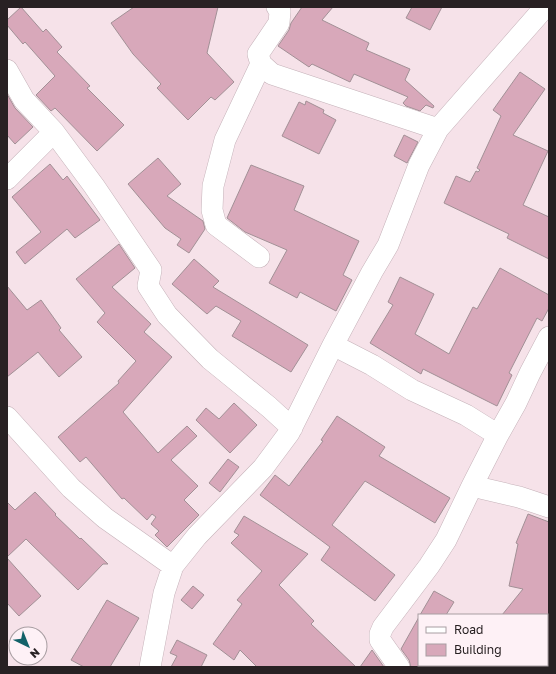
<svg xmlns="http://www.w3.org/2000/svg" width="556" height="674" viewBox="0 0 556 674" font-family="'Golos Text',sans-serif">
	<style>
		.building { fill: #d8a8ba; stroke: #a29096 }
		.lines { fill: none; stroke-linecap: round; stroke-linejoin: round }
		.street-casing { stroke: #c5b2b9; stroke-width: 22 }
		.street { stroke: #fff; stroke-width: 21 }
	</style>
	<rect width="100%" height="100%" fill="#f6e2e9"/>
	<!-- building -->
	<path class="building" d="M21,7L43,32L46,29L62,47L57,52L90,86L87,88L124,125L97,151L55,108L51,111L36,95L55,76L25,42L23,44L7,25V20Z
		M134,7H218L207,53L234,82L215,100L211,97L188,120L157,88L161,84L133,54L111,23Z
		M302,7H333L322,20L369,43L366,50L410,69L405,80L434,106L433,108L426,105L420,111L406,106L403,103L408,97L354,74L350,82L312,64L309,67L278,46L289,30L291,23Z
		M412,7H442L430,30L406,18Z
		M520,72L545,89L513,135L548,151L523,205L549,217V259L507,238L509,234L444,203L456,176L470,182L476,171L478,172L480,170L477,168L501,116L493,110Z
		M7,94L15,108L33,127L15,144L7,135Z
		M306,101L324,110L323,113L336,120L319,154L282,136L299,102L305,105Z
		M404,135L418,142L407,163L394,156Z
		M158,158L181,184L167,196L203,221L205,229L189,253L177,245L181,239L165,228L128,184Z
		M50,164L63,180L67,176L100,220L75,238L67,229L25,264L16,252L41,232L12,197Z
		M251,165L304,186L294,210L359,241L343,275L352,280L336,311L300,292L297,298L269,283L287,250L245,232L227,218Z
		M119,244L135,268L112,287L151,324L144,332L172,357L123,412L158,453L187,426L197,436L171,460L198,486L184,500L199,515L167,547L155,535L159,531L151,524L156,517L152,514L147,520L124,498L122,499L86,457L80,462L58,437L119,383L118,381L136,361L97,322L105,313L76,279Z
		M194,259L219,281L213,287L308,345L291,372L232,336L241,321L216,306L207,314L172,284Z
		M500,268L549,295V308L542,321L537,318L509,373L512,375L497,406L423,369L421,374L370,343L393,305L388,302L400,277L434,294L415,334L449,354L473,307L477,309Z
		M7,286L27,310L41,300L61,328L59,330L82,357L59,377L38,352L7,377Z
		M234,403L257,425L230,453L196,420L206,408L219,419Z
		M337,416L385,447L379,456L450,498L435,523L365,481L332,525L395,575L375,601L321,560L330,547L260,495L275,475L289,486L323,441L321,440Z
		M228,459L239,467L220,492L209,483Z
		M35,492L56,514L55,515L80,539L81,538L108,564H103L78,590L26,539L7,557V502L15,510Z
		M528,514L549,522V615H502L523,589L509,586L518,544L516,543Z
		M244,516L308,554L279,585L314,621L311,624L356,667H257L240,650L234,660L213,644L242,604L237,600L262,571L231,543L239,535L234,532Z
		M7,558L41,596L19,616L7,603Z
		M193,586L204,595L192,609L181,600Z
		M434,591L454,602L446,615H420Z
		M107,600L139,618L110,667H84L71,660Z
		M419,617V667H411L409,660L401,649Z
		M177,640L207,655L201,667H171L177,656L170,653Z
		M372,650L384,667H360Z"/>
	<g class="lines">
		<defs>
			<path id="street" d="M277,7L280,11L279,23L258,54L261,64L272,74L438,129
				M7,70L24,100L54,132L94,186L151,270L148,286L167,315L210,359L269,407L292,428
				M7,179L54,132
				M259,257L216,225L212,210L213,186L225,140L261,64
				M333,345L372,365L412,390L466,415L498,435L516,403L530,373L549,337
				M7,417L71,488L105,518L173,566
				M472,486L498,435
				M150,667L164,593L173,566L197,536L263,468L289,433L333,345L372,272L388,245L419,165L438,129L545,7
				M399,667L380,640V634L383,627L429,566L446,540L472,486L519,497L549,507"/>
		</defs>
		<!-- street casing -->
		<use href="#street" class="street-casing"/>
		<!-- street -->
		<use href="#street" class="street"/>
	</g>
	<!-- border -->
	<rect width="556" height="674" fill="none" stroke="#282123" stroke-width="16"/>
	<!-- legend -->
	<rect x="418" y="614" width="130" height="52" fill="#fef1f6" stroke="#a89ea2"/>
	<rect x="426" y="627" width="20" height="6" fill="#ffffff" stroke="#a89ea2"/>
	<text x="454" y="634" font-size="12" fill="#282123">Road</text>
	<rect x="426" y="644" width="20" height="12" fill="#d8a8ba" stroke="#a89ea2"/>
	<text x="454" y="654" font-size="12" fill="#282123">Building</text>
	<!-- north arrow -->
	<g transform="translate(28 646) rotate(137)"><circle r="19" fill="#fef1f6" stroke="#a89ea2"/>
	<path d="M0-3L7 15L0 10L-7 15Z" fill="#136269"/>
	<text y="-6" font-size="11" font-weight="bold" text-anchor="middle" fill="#282123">N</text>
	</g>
</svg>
